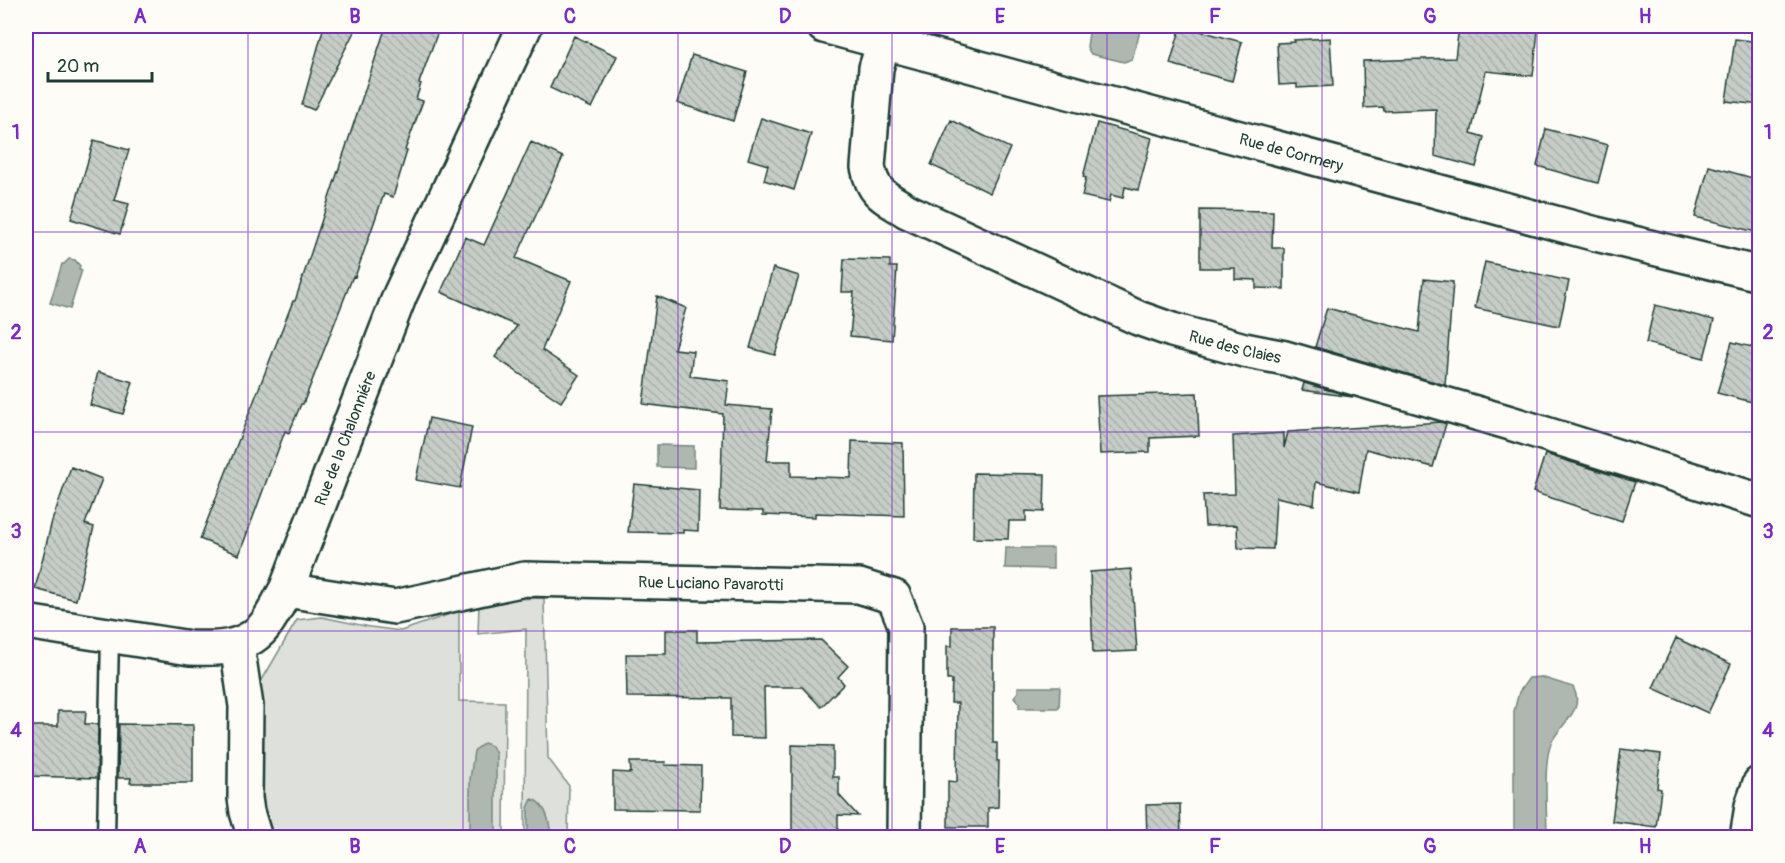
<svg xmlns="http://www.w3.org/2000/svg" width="1785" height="863" viewBox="0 0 1785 863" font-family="Pangolin,sans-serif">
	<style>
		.green { fill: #dde0db; stroke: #7e8e88; stroke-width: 1.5 }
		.water { fill: #aeb8b1; stroke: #75877f; stroke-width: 1.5 }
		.building { fill: url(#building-back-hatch); stroke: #1f3d34; stroke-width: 1.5 }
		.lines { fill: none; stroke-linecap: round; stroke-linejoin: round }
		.service-casing { stroke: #1f3d34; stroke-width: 21 }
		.minor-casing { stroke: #1f3d34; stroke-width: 38 }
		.secondary-casing { stroke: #1f3d34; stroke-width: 38 }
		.service { stroke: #fdfcf7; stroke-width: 16 }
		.minor { stroke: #fdfcf7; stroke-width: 33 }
		.secondary { stroke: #fdfcf7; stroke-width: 33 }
		.grid { fill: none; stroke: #7b2cbf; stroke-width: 1.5; stroke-opacity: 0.55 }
		.labels { text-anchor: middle; stroke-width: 4.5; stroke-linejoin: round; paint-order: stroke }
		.street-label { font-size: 16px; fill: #1f3d34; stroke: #fdfcf7 }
		.neatline { fill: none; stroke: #7b2cbf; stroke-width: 2 }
		.grid-label { font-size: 20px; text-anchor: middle; font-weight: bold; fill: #7b2cbf }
	</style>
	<defs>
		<pattern id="building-back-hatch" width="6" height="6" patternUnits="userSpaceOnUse" patternTransform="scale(1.5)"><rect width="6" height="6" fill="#c6cdc7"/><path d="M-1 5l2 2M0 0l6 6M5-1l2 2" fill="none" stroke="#aab1ac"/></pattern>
	</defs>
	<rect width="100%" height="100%" fill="#fdfcf7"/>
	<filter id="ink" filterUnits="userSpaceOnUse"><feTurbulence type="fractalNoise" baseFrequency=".0167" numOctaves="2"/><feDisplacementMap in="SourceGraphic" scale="12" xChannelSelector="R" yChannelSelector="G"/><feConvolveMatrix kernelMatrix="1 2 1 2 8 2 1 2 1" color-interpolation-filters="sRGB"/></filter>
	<g filter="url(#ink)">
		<!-- green -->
		<path class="green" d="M544,598L548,758L569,786L568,837H525L526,629L478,634L479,604L511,599Z
			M459,611V701L505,702L504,837H276L267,829L258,807V687L297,620L322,617L370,627L401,631Z"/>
		<!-- water -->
		<path class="water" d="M1090,26H1140L1139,35L1132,59L1124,62L1091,54L1087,47Z
			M69,259L75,260L80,266L79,269L82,270L70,309L50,303L62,264H64Z
			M657,445L694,446V468L657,467Z
			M1006,548H1053V569L1005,568Z
			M1541,677L1573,687C1586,711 1561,722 1551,743C1543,761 1547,816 1547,837H1514V711L1519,692L1529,678Z
			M1018,687H1060L1059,708H1019V703L1014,697L1018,692Z
			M484,743L492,746L496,754V837H470V780L474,751Z
			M532,799C547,804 550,823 551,837H528V808Z"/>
		<!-- building -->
		<path class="building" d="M324,26H357L314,110L302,105Z
			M386,26H440L419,83L421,84L416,99L423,101L405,150L407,151L393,197L384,194L355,277L353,276L303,404H301L289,433L285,431L239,555L200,539L293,301H295Z
			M1181,26L1242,42L1232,81L1170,64Z
			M1459,27L1505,32V27L1538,31L1533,76L1486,71L1471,133L1484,137L1476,167L1435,156L1436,109L1384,111L1383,107L1364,108L1363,61L1455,58Z
			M574,36L617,56L592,108L550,88Z
			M1330,38L1333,86L1297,88V84L1279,85L1277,43L1295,42L1294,40Z
			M1735,39L1760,42V105L1726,101Z
			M692,55L747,72L733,121L677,103Z
			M761,118L811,134L794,190L764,180L768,165L748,159Z
			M951,120L1010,148L990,193L931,165Z
			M1097,123L1152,138L1138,190L1125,187L1123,198L1111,195L1109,202L1082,196L1086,178L1083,177Z
			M1546,129L1608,145L1598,183L1537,166Z
			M94,140L129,150L114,200L129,204L120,234L71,219Z
			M531,142L563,157L516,258L571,281L542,350L579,375L561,402L495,357L517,326L441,292L465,237L484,245Z
			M1709,166L1760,180V233L1695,217Z
			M1200,210L1273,211L1272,248H1284V289L1256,288V280L1235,279V268H1200Z
			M844,259L890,260V267H897L892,340L850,336L854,292H842Z
			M1485,262L1569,281L1559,326L1475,308Z
			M773,268L799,276L775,355L750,348Z
			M1424,279L1453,282L1445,385L1315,347L1327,308L1419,332Z
			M657,296L686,308L674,349L693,351L690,376L729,381L726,405L772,409L767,461H791V476L851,478L852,441L903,443L904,516L815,513V517L763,515V511L720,510L723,414L643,404Z
			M1655,305L1714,320L1704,358L1646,343Z
			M1732,342L1760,349V404L1717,393Z
			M98,372L133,382L123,414L90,405Z
			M1304,383L1353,397L1302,390Z
			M1197,393L1199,436L1150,438V452L1100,454L1097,396Z
			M429,418L472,427L460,488L416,480Z
			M1441,422L1446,424L1433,467L1366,449L1359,492L1316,482L1314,505L1276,497L1273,549L1238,548L1237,525L1205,526L1203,495L1235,494L1233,436L1284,433V448L1288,432Z
			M1545,454L1635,482L1622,521L1533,492Z
			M71,467L102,479L85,524L94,527L76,600L35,589L52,521Z
			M974,473L1045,474L1044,512L1026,511V521H1009L1008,539L973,538Z
			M634,484L699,490L698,531L683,530V533L628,532Z
			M1131,569L1137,651L1093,653L1090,572Z
			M952,627H993V743H997V761H999L998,807L988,808V827H948V781L957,782L958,703H951L952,680H947V646H952Z
			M666,630H697V642L821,640L848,666L838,677L844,684L821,707L802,687H764L765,738L731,737V698L627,697L626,654H666Z
			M1676,638L1731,664L1708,713L1653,688Z
			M58,711H86L85,724H98L97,778L26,776V726H58Z
			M119,724L193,725V783H130L131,778H118Z
			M792,745L833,746V777H839V795L858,816L838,815V837H792Z
			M1621,749L1661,754L1657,788L1661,789L1656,827L1612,821Z
			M630,762H666L665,765L701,766L700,810L613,809V772L631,773Z
			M1180,804L1181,837H1147L1146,805Z"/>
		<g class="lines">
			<defs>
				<path id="service" d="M106,838L110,635"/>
				<g id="minor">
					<path id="s1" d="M884,42L876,68L868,167C873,194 885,197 907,211L1138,318L1172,330L1244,350L1285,358L1507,422L1760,501"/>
					<path id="s2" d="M286,590L395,607L525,579L859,586L894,597L906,627L904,838"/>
					<path id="s3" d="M26,622L190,648C215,649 241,650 261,630C271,620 278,603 286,590L400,295L525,26"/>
					<path d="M237,645L246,706L245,798L247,812L255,838"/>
					<path d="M1747,838L1752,806L1760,783"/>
				</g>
				<g id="secondary">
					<path id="s4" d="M824,26L1596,234L1760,274"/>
				</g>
			</defs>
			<!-- service casing -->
			<use href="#service" class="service-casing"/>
			<!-- minor casing -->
			<use href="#minor" class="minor-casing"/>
			<!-- secondary casing -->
			<use href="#secondary" class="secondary-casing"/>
			<!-- service -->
			<use href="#service" class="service"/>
			<!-- minor -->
			<use href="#minor" class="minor"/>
			<!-- secondary -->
			<use href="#secondary" class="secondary"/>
		</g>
	</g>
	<!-- grid -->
	<path class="grid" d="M248,26V838M463,26V838M678,26V838M892,26V838M1107,26V838M1322,26V838M1537,26V838M26,232H1760M26,432H1760M26,631H1760"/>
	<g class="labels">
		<!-- street labels -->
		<g class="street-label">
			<text dy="6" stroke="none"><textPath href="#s4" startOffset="484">Rue de Cormery</textPath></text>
			<text dy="6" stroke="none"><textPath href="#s1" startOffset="544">Rue des Claies</textPath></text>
			<text dy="6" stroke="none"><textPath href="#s3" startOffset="452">Rue de la Chalonniére</textPath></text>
			<text dy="6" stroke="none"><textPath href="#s2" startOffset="429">Rue Luciano Pavarotti</textPath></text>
		</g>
	</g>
	<!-- margin -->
	<rect width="1785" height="863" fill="none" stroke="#fdfcf7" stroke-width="66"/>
	<!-- scale -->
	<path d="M48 72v9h104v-9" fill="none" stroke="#1f3d34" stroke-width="3"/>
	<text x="57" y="72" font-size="18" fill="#1f3d34" stroke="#fdfcf7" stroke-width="4.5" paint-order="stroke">20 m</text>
	<rect x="33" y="33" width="1719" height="797" class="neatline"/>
	<g class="grid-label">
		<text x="140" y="23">A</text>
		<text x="355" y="23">B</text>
		<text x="570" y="23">C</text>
		<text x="785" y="23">D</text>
		<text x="1000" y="23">E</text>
		<text x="1215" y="23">F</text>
		<text x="1430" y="23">G</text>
		<text x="1645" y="23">H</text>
		<text x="16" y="139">1</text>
		<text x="1768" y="139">1</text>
		<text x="16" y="339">2</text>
		<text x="1768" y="339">2</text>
		<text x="16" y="538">3</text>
		<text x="1768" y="538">3</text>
		<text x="16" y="737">4</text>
		<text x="1768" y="737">4</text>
		<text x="140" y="853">A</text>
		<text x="355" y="853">B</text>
		<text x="570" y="853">C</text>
		<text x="785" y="853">D</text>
		<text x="1000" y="853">E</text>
		<text x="1215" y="853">F</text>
		<text x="1430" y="853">G</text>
		<text x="1645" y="853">H</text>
	</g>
</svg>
